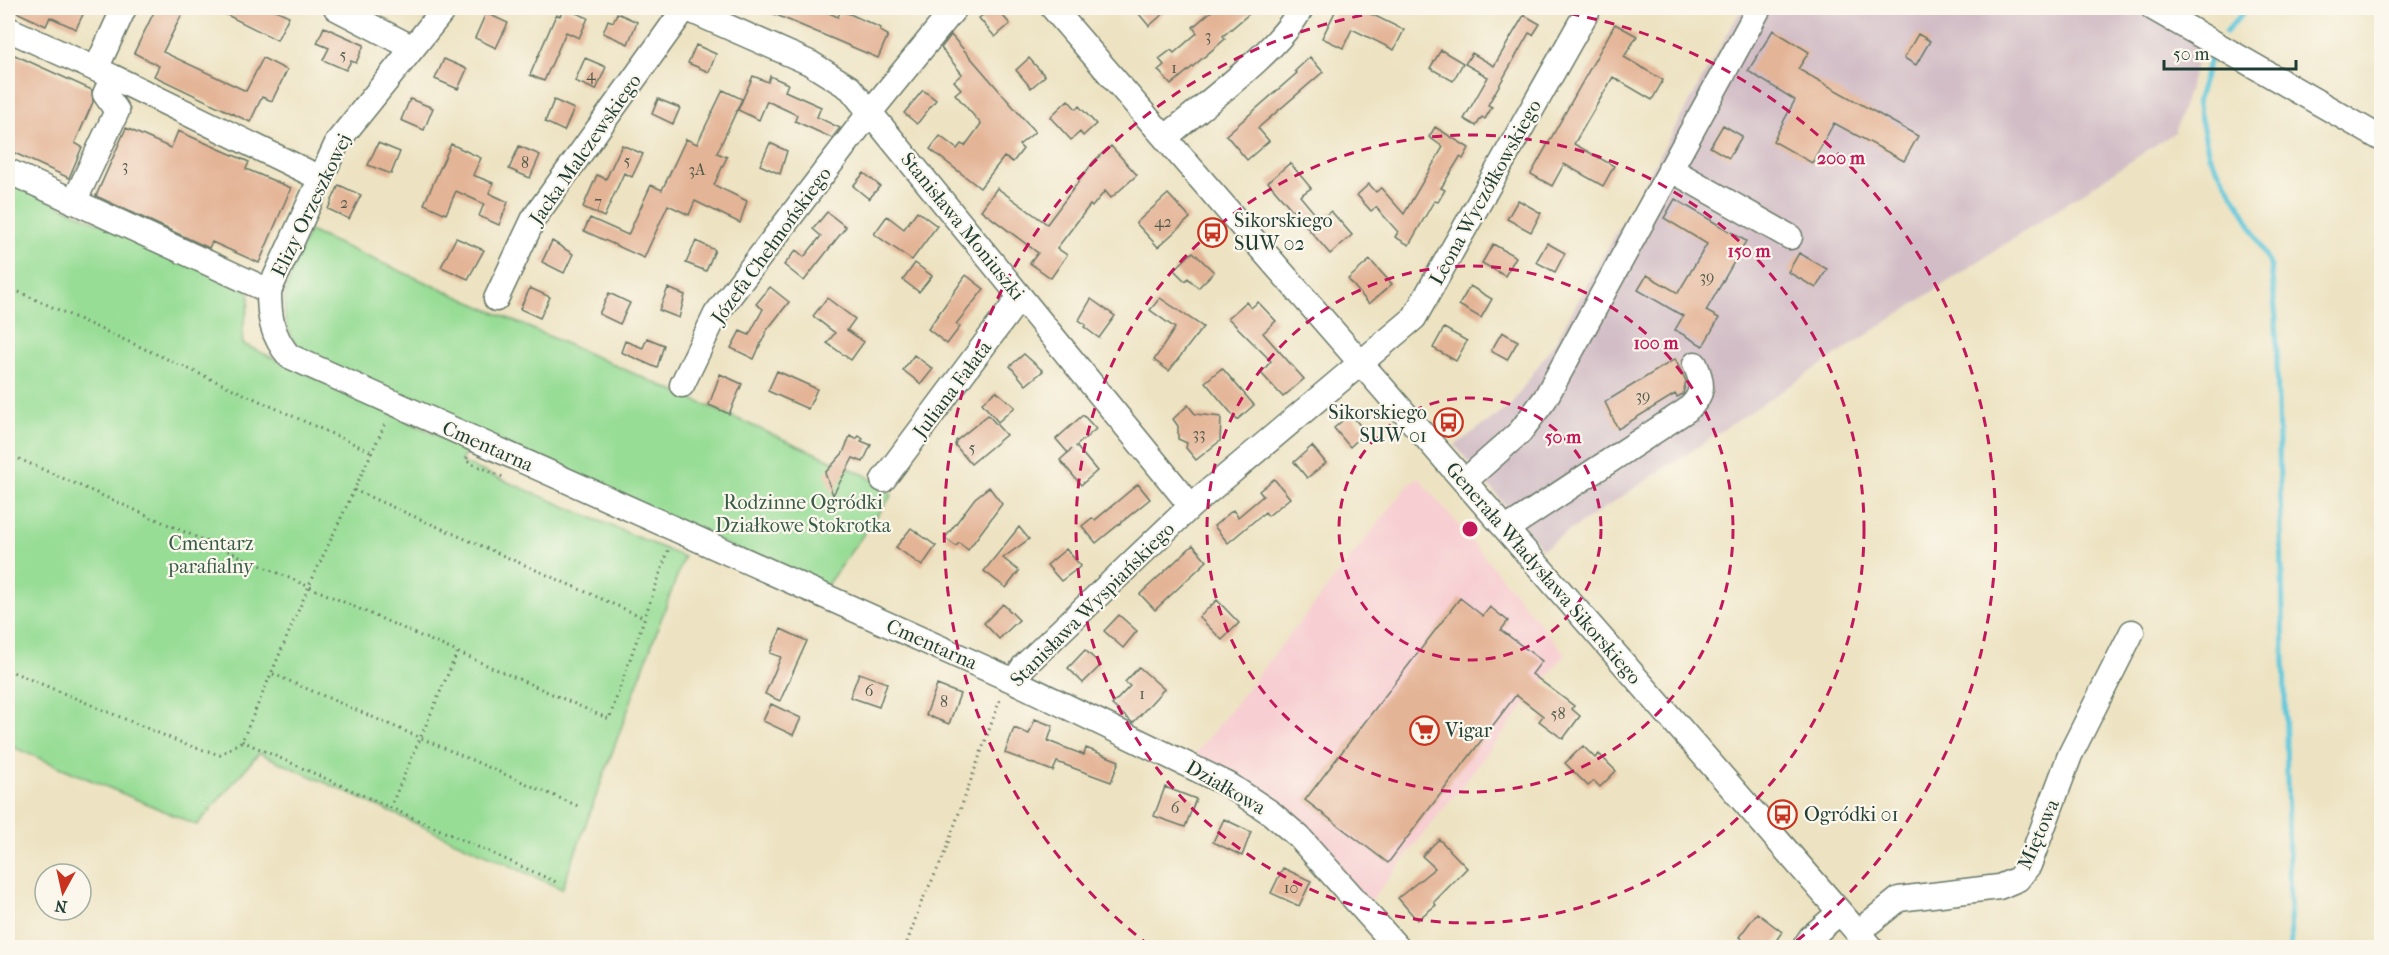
<svg xmlns="http://www.w3.org/2000/svg" width="2389" height="955" viewBox="0 0 2389 955" font-family="'IM FELL French Canon',serif">
	<style>
		.built { fill: #f7cfd2 }
		.industrial { fill: #d2bdc6 }
		.green { fill: #98dd96; stroke: #5c8d65; stroke-width: 1.5 }
		.lines { fill: none; stroke-linecap: round; stroke-linejoin: round }
		.stream { stroke: #60c8dc; stroke-width: 5 }
		.building { fill: #e4b496 }
		.minor-casing { stroke: #677766; stroke-width: 27 }
		.path { stroke: #677766; stroke-width: 3; stroke-dasharray: 1.5 4.5; stroke-linecap: butt }
		.minor { stroke: #fff; stroke-width: 24 }
		.ring { fill: none; stroke: #c2185b; stroke-width: 3; stroke-dasharray: 10 8 }
		.labels { text-anchor: middle; stroke-width: 4.5; stroke-linejoin: round; paint-order: stroke }
		.number-label { font-size: 16px; fill: #505b4c }
		.street-label { font-size: 20px; fill: #1f3d34; stroke: #fbf7ec }
		.poi-label { font-size: 20px; fill: #1f3d34; stroke: #fbf7ec; text-anchor: start }
		.park-label { font-size: 20px; fill: #375d48; stroke: #fbf7ec }
		.centre { fill: #c2185b; stroke: #fbf7ec; stroke-width: 3 }
		.ring-label { font-size: 18px; text-anchor: middle; font-weight: bold; fill: #c2185b; stroke: #fbf7ec; stroke-width: 4.5; stroke-linejoin: round; paint-order: stroke }
	</style>
	<rect width="100%" height="100%" fill="#fbf7ec"/>
	<filter id="ink" filterUnits="userSpaceOnUse"><feTurbulence type="fractalNoise" baseFrequency=".0167" numOctaves="2"/><feDisplacementMap in="SourceGraphic" scale="12" xChannelSelector="R" yChannelSelector="G"/><feConvolveMatrix kernelMatrix="1 2 1 2 8 2 1 2 1" color-interpolation-filters="sRGB"/></filter>
	<filter id="wash" filterUnits="userSpaceOnUse"><feTurbulence type="fractalNoise" baseFrequency=".008" numOctaves="4" result="noise"/><feDisplacementMap in="SourceGraphic" scale="24" xChannelSelector="R" yChannelSelector="G"/><feGaussianBlur stdDeviation="1.35" result="paint"/><feColorMatrix in="noise" values="0 0 0 0 0 0 0 0 0 0 0 0 0 0 0 0 0 1.4 0 .05"/><feComposite in="paint" operator="in"/></filter>
	<g filter="url(#wash)">
		<rect width="100%" height="100%" fill="#ede3c2"/>
		<!-- built -->
		<path class="built" d="M1418,477L1565,654L1371,901L1193,757L1406,488Z"/>
		<!-- industrial -->
		<path class="industrial" d="M1742,8H2177L2208,26L2175,132L1542,549L1455,445L1510,406L1557,339Z"/>
		<!-- green -->
		<path class="green" d="M8,182L249,291C252,311 239,323 243,344L467,449L461,462L684,557L562,889L259,753L197,825L8,745Z
			M309,231L865,475L892,495L824,589L304,353C266,317 292,271 309,231Z"/>
		<g class="lines">
			<!-- stream -->
			<path class="stream" d="M2226,32L2247,8
				M2210,59L2197,102L2209,155L2244,212L2271,267L2276,319L2291,948"/>
		</g>
		<g id="blocks">
			<!-- building -->
			<path class="building" d="M8,8H86L76,29L50,17L46,26Z
				M156,8H185L163,52L246,91L263,58L287,70L272,101L262,97L250,122L154,76L159,66L134,53Z
				M213,8H271L289,16L277,40Z
				M564,8L588,18L579,38L566,32L544,81L530,75L556,15L560,16Z
				M760,8H818L838,17L841,10L881,28L880,31L888,35L878,58Z
				M992,8H996L1010,24L995,37L979,18Z
				M1134,8H1170L1149,26Z
				M1215,8H1256L1223,36L1225,39L1171,85L1158,70L1164,65L1159,59L1171,50L1174,53L1197,33L1193,27Z
				M1337,8H1359L1404,30L1394,50L1352,29L1343,48L1322,38Z
				M486,13L508,23L496,48L475,38Z
				M617,13L637,22L628,44L603,33L608,20L613,22Z
				M1524,15L1540,24L1533,35L1529,33L1488,105L1492,107L1485,119L1482,117L1476,126L1464,119L1488,77L1465,64L1472,53L1494,66Z
				M1615,24L1637,36L1624,57L1663,80L1652,100L1613,77L1574,144L1614,166L1603,186L1564,164L1552,186L1531,174Z
				M324,27L364,45L356,63L351,61L346,70L323,60L329,48L317,43Z
				M1773,30L1809,52L1798,69L1918,136L1904,161L1834,123L1812,163L1773,141L1795,100L1748,71Z
				M1918,34L1930,41L1916,65L1904,58Z
				M951,35L1035,132L1019,145L1023,149L1013,162L1004,157L980,188L930,149L940,136L957,149L961,144L965,146L981,124L955,94L961,89L954,81L962,74L941,48Z
				M696,45L716,54L709,72L688,63Z
				M1441,50L1463,63L1453,81L1430,68Z
				M8,52L92,90L93,102L75,143L82,147L69,178L8,150Z
				M1310,57L1323,72L1258,128L1269,141L1247,160L1226,135L1297,73L1295,71Z
				M585,58L606,67L596,90L575,81Z
				M1029,58L1045,76L1031,88L1016,70Z
				M444,59L467,69L458,89L435,79Z
				M753,76L768,82L770,76L788,84L785,91L821,107L817,117L840,128L832,138L795,121L797,115L767,101L759,120L738,110Z
				M723,90L742,99L717,153L727,157L714,185L747,201L740,223L695,201L689,215L668,205L644,258L584,231L590,218L628,235L651,185L662,190L686,139L697,144Z
				M923,90L936,100L917,124L904,113Z
				M410,99L433,108L424,130L401,120Z
				M658,99L680,108L673,124L652,114Z
				M554,100L574,109L564,131L545,122Z
				M1068,100L1076,109L1079,106L1096,124L1083,136L1080,132L1071,140L1050,117Z
				M1723,125L1742,136L1729,158L1710,147Z
				M1435,127L1469,148L1463,159L1460,157L1441,188L1445,190L1438,202L1434,201L1409,245L1395,237L1398,232L1376,207L1371,211L1357,195L1369,184L1376,192L1381,188L1404,214L1443,147L1429,137Z
				M126,128L171,148L178,131L249,162L246,169L291,188L259,263L212,242L209,248L96,196Z
				M378,143L400,152L391,174L368,165Z
				M770,143L787,151L780,174L760,165Z
				M451,144L481,158L473,175L493,183L489,193L508,202L499,225L479,216L484,204L456,191L446,214L424,204Z
				M622,145L643,154L632,177L624,173L604,217L583,207L597,175L606,179Z
				M519,146L540,155L530,178L509,169Z
				M1111,146L1137,175L1111,198L1105,191L1092,207L1090,205L1057,248L1067,255L1051,278L1030,263L1038,253L981,210L997,188L1047,224L1094,161Z
				M1290,163L1311,188L1300,196L1320,220L1331,211L1352,235L1330,254L1268,182Z
				M864,173L880,186L869,199L853,186Z
				M339,185L361,195L349,219L328,209Z
				M1168,194L1190,218L1158,247L1136,223Z
				M1675,199L1746,241L1706,311L1719,318L1703,346L1675,330L1683,316L1638,290L1647,275L1678,293L1707,244L1664,218Z
				M1518,200L1541,213L1531,232L1507,219Z
				M917,211L937,226L912,260L874,234L887,216L904,229Z
				M827,212L846,227L804,281L784,265L796,250L804,257L821,236L813,229Z
				M456,238L484,250L468,279L441,267Z
				M552,241L573,254L564,273L542,262Z
				M696,241L715,250L706,271L686,263Z
				M1547,243L1565,253L1555,272L1536,262Z
				M1493,244L1516,257L1505,276L1482,263Z
				M1193,252L1214,272L1198,288L1188,278L1185,281L1174,270Z
				M1799,253L1827,269L1816,288L1788,272Z
				M1370,260L1392,284L1369,304L1348,279Z
				M915,263L932,276L919,292L903,280Z
				M966,275L984,289L956,324L960,327L947,344L928,329Z
				M1470,286L1492,299L1481,318L1459,305Z
				M770,287L789,302L767,330L754,359L731,348L740,331L749,335L763,309L756,304Z
				M530,288L550,297L540,318L520,309Z
				M668,288L685,295L679,318L659,310Z
				M609,293L630,303L620,324L599,314Z
				M827,298L855,319L847,330L864,342L851,360L827,343L835,333L813,316Z
				M1160,298L1203,327L1169,371L1154,360L1175,328L1150,310Z
				M1091,299L1115,316L1099,338L1084,327L1086,325L1079,320Z
				M1246,302L1251,308L1258,302L1276,321L1263,333L1304,379L1283,397L1261,373L1271,361L1228,318Z
				M1444,328L1467,341L1456,361L1433,348Z
				M1502,332L1518,341L1507,360L1491,351Z
				M647,338L664,345L657,368L621,352L625,341L643,348Z
				M1024,354L1043,371L1026,385L1010,366Z
				M914,355L933,369L921,384L903,370Z
				M1675,359L1686,381L1683,394L1677,397L1675,394L1618,429L1605,402Z
				M1222,368L1254,405L1237,420L1205,382Z
				M777,371L817,389L808,409L768,391Z
				M720,374L742,384L729,414L709,405Z
				M996,391L1015,407L998,422L982,403Z
				M1188,405L1195,414L1221,417L1220,441L1196,460L1186,448L1187,443L1178,439V426L1173,419Z
				M1350,414L1366,432L1350,447L1334,428Z
				M988,415L1006,435L971,464L955,445L956,441Z
				M1083,415L1096,429L1076,446L1097,471L1081,485L1060,460L1072,449L1068,453L1056,439Z
				M850,436L856,439L859,436L863,439L861,441L871,445L863,462L853,458L833,495L825,473L843,453Z
				M1312,446L1326,463L1307,478L1294,462Z
				M1274,479L1290,498L1268,516L1265,512L1228,543L1214,526L1233,510L1238,517L1263,496L1259,491Z
				M1138,484L1150,499L1096,543L1082,526L1092,518L1095,520Z
				M989,487L1002,504L968,550L959,543L956,546L945,538L975,498Z
				M1019,527L1029,539L1003,558L1019,571L1006,588L984,571Z
				M911,528L936,546L922,566L896,547Z
				M1193,545L1207,561L1155,610L1140,594Z
				M1066,549L1081,566L1061,581L1047,565Z
				M1460,598L1483,616L1490,607L1508,621L1501,630L1542,661L1532,674L1574,706L1572,709L1580,716L1563,739L1539,721L1543,716L1516,695L1388,863L1305,800Z
				M1217,600L1239,623L1222,640L1199,617Z
				M1003,604L1019,620L999,639L984,623Z
				M1119,615L1137,631L1123,648L1104,631Z
				M781,629L807,641L780,701L765,694L781,657L770,653Z
				M1085,650L1101,665L1083,683L1068,668Z
				M1139,667L1164,689L1133,723L1112,705L1130,686L1125,682Z
				M859,673L887,683L879,707L850,697Z
				M937,685L960,694L949,724L926,715Z
				M771,704L801,718L793,735L763,721Z
				M1035,719L1053,726L1048,741L1084,755L1086,748L1119,761L1111,782L1057,762L1053,771L1005,753L1014,728L1029,734Z
				M1583,746L1595,758L1599,754L1616,771L1600,787L1594,781L1588,786L1565,763Z
				M1165,787L1196,799L1185,827L1154,816Z
				M1224,819L1251,832L1242,856L1213,842Z
				M1439,839L1467,868L1434,902L1436,905L1417,920L1398,898L1435,868L1422,856Z
				M1283,868L1311,881L1299,906L1271,893Z
				M1757,913L1782,932L1771,948H1754L1739,937Z"/>
		</g>
	</g>
	<g filter="url(#ink)">
		<use href="#blocks" fill-opacity="0" stroke="#677766" stroke-width="1.5"/>
		<g class="lines">
			<defs>
				<path id="minor" d="M336,8L413,48
					M685,8L810,63L850,88L1191,506
					M1053,8C1323,323 1599,633 1871,948
					M2153,8L2382,139
					M8,29L113,77L105,94L117,111L74,202
					M96,69L124,8
					M113,77L320,178
					M1165,138C1202,106 1281,49 1301,8
					M1670,169L1790,237
					M8,171L269,291C269,317 272,336 289,356L1014,681L1229,785L1271,813L1299,837L1398,948
					M269,291L338,141L445,8
					M496,299L534,218L685,8
					M682,385L716,314L871,111L955,8
					M883,480L1020,297
					M1465,481L1520,432L1545,399L1759,8
					M1506,529L1687,410C1704,395 1704,384 1695,364
					M1014,681L1024,666L1191,506L1414,318L1589,8
					M1858,932L1899,899L1999,887L2018,879L2029,865L2070,755L2132,632
					M1804,948L1811,937L1840,912"/>
			</defs>
			<!-- minor casing -->
			<use href="#minor" class="minor-casing"/>
			<!-- path -->
			<path class="path" d="M8,287L372,452
				M8,454L609,719L669,548
				M467,457L466,461L503,477
				M354,490L645,618
				M8,670L187,745L220,755L242,741L309,586L386,422
				M273,674L578,806
				M242,741L556,882
				M390,808L457,653
				M905,948L921,903L942,860L1001,697"/>
			<!-- minor -->
			<use href="#minor" class="minor"/>
		</g>
	</g>
	<!-- distance rings -->
	<g class="ring">
		<circle cx="1470" cy="529" r="131"/>
		<circle cx="1470" cy="529" r="263"/>
		<circle cx="1470" cy="529" r="394"/>
		<path d="M1150 946A525 525 0 0 1 1406 8M1534 8A525 525 0 0 1 1790 946"/>
	</g>
	<!-- icons -->
	<defs>
		<symbol id="bus-ring" viewBox="-11 -11 22 22"><circle r="9.5" fill="#fbf7ec" stroke="#c8321e" stroke-width="1.5"/><path d="M-5-6H5V4H4V6H2V4H-2V6H-4V4H-5ZM-3.5-4V0h7V-4ZM-3.5 1.2v1.5H-2V1.2ZM2 1.2v1.5H3.5V1.2Z" fill="#c8321e"/></symbol>
		<symbol id="supermarket-ring" viewBox="-11 -11 22 22"><circle r="9.5" fill="#fbf7ec" stroke="#c8321e" stroke-width="1.5"/><path d="M-6-5.5h2.5l.6 2H6L4.5 2H-2.5L-4.4-4H-6ZM-1.5 3.2a1.3 1.3 0 1 0 .1 0ZM3 3.2a1.3 1.3 0 1 0 .1 0Z" fill="#c8321e"/></symbol>
	</defs>
	<g fill-rule="evenodd">
		<use href="#bus-ring" x="1196" y="216" width="33" height="33"/>
		<use href="#bus-ring" x="1432" y="406" width="33" height="33"/>
		<use href="#supermarket-ring" x="1408" y="714" width="33" height="33"/>
		<use href="#bus-ring" x="1766" y="798" width="33" height="33"/>
	</g>
	<g class="labels">
		<!-- number labels -->
		<g class="number-label">
			<text x="1208" y="41">3</text>
			<text x="343" y="60">5</text>
			<text x="1174" y="73">1</text>
			<text x="591" y="80">4</text>
			<text x="627" y="166">5</text>
			<text x="525" y="168">8</text>
			<text x="125" y="171">3</text>
			<text x="697" y="175">3A</text>
			<text x="598" y="207">7</text>
			<text x="344" y="208">2</text>
			<text x="1163" y="227">42</text>
			<text x="1707" y="282">39</text>
			<text x="1643" y="401">39</text>
			<text x="1199" y="439">33</text>
			<text x="972" y="453">5</text>
			<text x="869" y="696">6</text>
			<text x="1142" y="699">1</text>
			<text x="944" y="707">8</text>
			<text x="1558" y="719">58</text>
			<text x="1175" y="813">6</text>
			<text x="1291" y="893">10</text>
		</g>
		<!-- street labels -->
		<g class="street-label">
			<text transform="translate(585 149) rotate(-55)" y="7">Jacka Malczewskiego</text>
			<text transform="translate(1485 192) rotate(-61)" y="7">Leona Wyczółkowskiego</text>
			<text transform="translate(311 205) rotate(-64)" y="7">Elizy Orzeszkowej</text>
			<text transform="translate(963 226) rotate(51)" y="7">Stanisława Moniuszki</text>
			<text transform="translate(771 245) rotate(-54)" y="7">Józefa Chełmońskiego</text>
			<text transform="translate(952 389) rotate(-53)" y="7">Juliana Fałata</text>
			<text transform="translate(488 446) rotate(24)" y="7">Cmentarna</text>
			<text transform="translate(1544 573) rotate(49)" y="7">Generała Władysława Sikorskiego</text>
			<text transform="translate(1092 604) rotate(-45)" y="7">Stanisława Wyspiańskiego</text>
			<text transform="translate(932 644) rotate(24)" y="7">Cmentarna</text>
			<text transform="translate(1226 787) rotate(30)" y="7">Działkowa</text>
			<text transform="translate(2038 834) rotate(-66)" y="7">Miętowa</text>
		</g>
		<!-- poi labels -->
		<g class="poi-label">
			<text x="1234" y="227">Sikorskiego<tspan x="1234" dy="23">SUW 02</tspan></text>
			<text x="1427" y="419" text-anchor="end">Sikorskiego<tspan x="1427" dy="23">SUW 01</tspan></text>
			<text x="1445" y="737">Vigar</text>
			<text x="1804" y="821">Ogródki 01</text>
		</g>
		<!-- park labels -->
		<g class="park-label">
			<text x="803" y="509">Rodzinne Ogródki<tspan x="803" dy="23">Działkowe Stokrotka</tspan></text>
			<text x="211" y="550">Cmentarz<tspan x="211" dy="23">parafialny</tspan></text>
		</g>
	</g>
	<circle cx="1470" cy="529" r="9" class="centre"/>
	<g class="ring-label">
		<text x="1841" y="164">200 m</text>
		<text x="1749" y="257">150 m</text>
		<text x="1656" y="349">100 m</text>
		<text x="1563" y="443">50 m</text>
	</g>
	<!-- margin -->
	<rect width="2389" height="955" fill="none" stroke="#fbf7ec" stroke-width="30"/>
	<!-- north arrow -->
	<g transform="translate(63 892) rotate(188)"><circle r="28" fill="#fbf7ec" stroke="#a3ada2" stroke-width="1.5"/>
	<path d="M0-4.5L10 22L0 15L-10 22Z" fill="#c8321e"/>
	<text y="-9" font-size="16" font-weight="bold" text-anchor="middle" fill="#1f3d34">N</text>
	</g>
	<!-- scale -->
	<path d="M2164 60v9h132v-9" fill="none" stroke="#1f3d34" stroke-width="3"/>
	<text x="2173" y="60" font-size="18" fill="#1f3d34" stroke="#fbf7ec" stroke-width="4.5" paint-order="stroke">50 m</text>
</svg>
